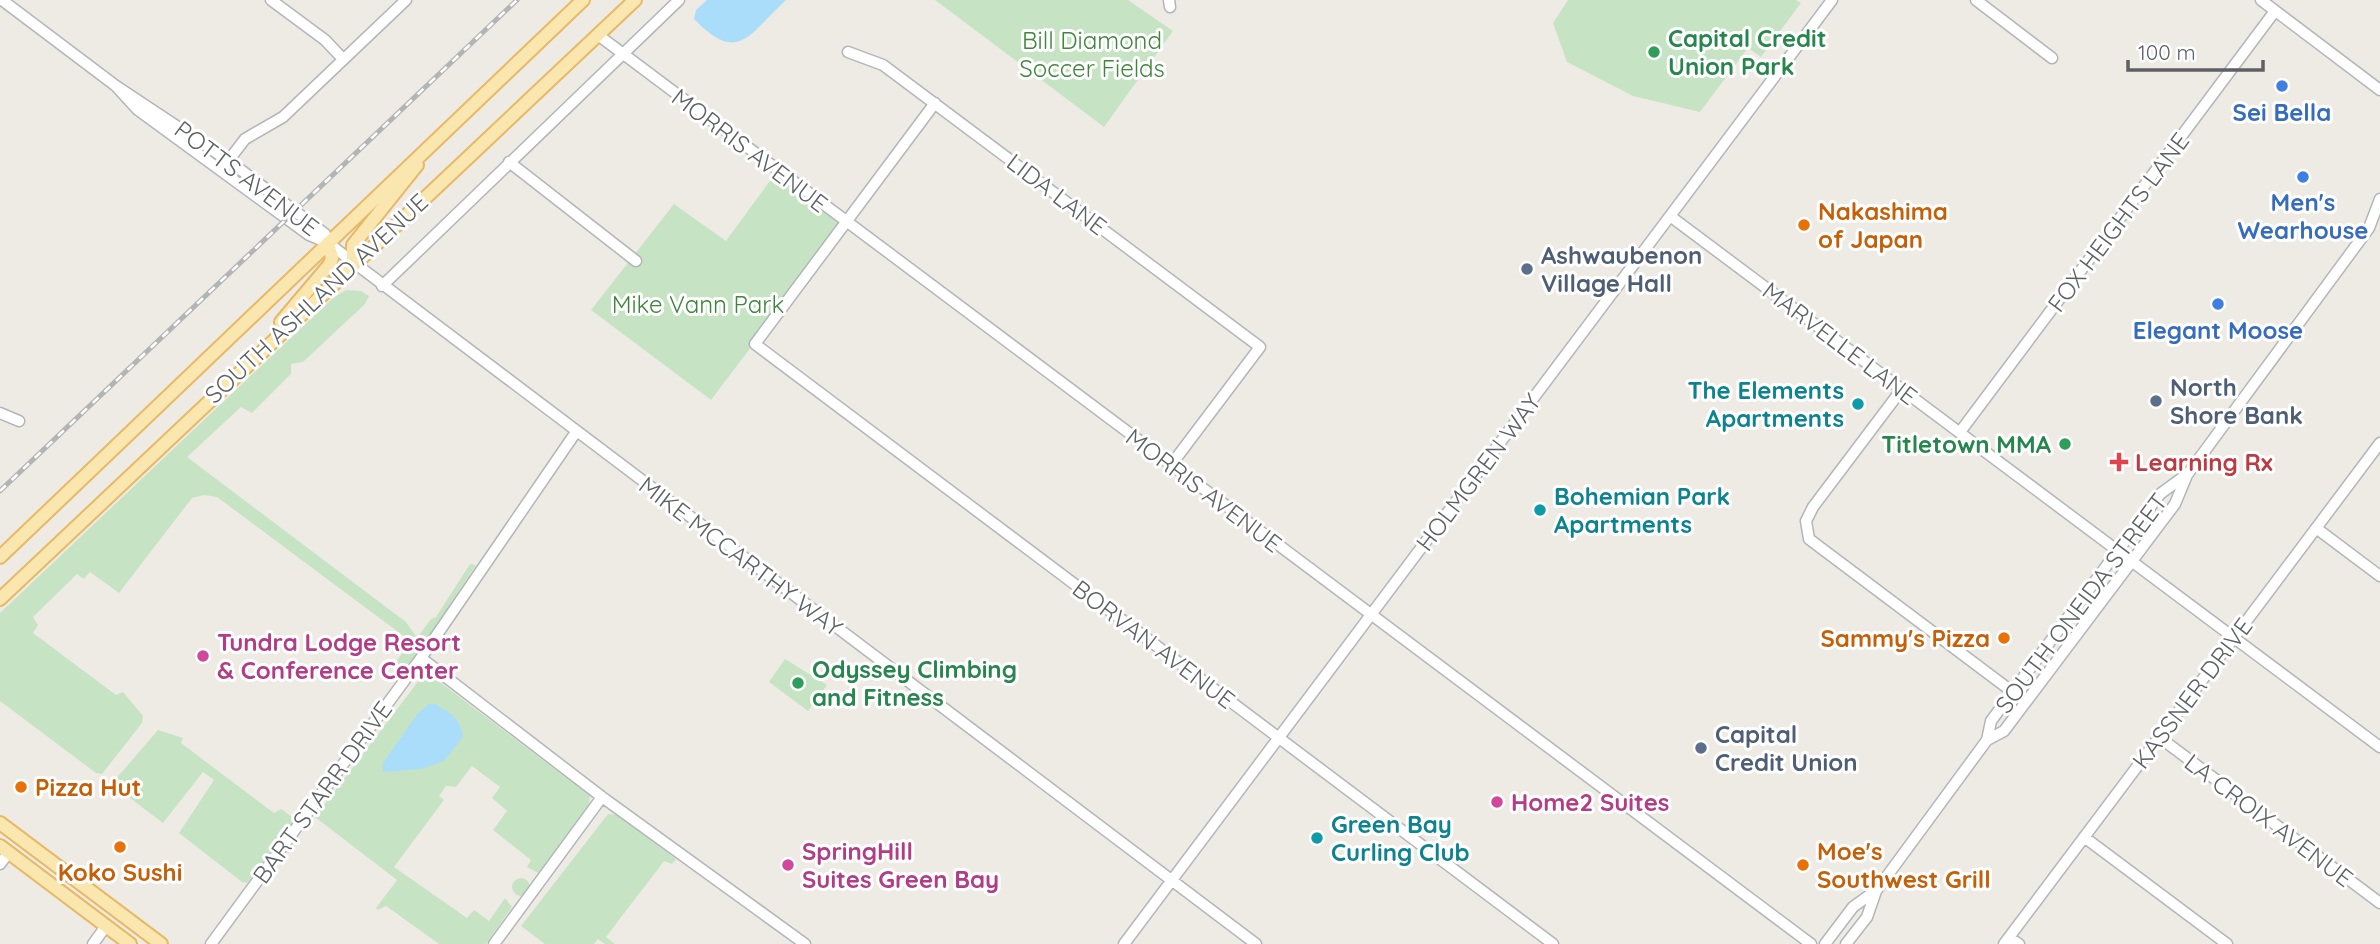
<svg xmlns="http://www.w3.org/2000/svg" width="2380" height="944" font-family="Quicksand,sans-serif">
<rect width="100%" height="100%" fill="#eeebe5"/>
<path fill="#c6e4c3" d="M935,0h193l45,31 -69,96z
M1568,0h228l5,3 -40,54 -13,-9 -48,64 -67,-16 -66,-34 -14,-39z
M778,170l68,52 -135,178 -120,-90 83,-106 52,37z
M346,290l15,1 8,5 -4,8 -62,58 -12,2v10l-39,39 -11,-6 -54,50 219,165 9,13h4l12,-16 5,-2 34,-53 6,1 -70,106 -18,-11 8,2 9,-13 -3,-4 3,-8 -188,-140 -13,-2 -12,3 -73,95 -29,-21 -6,7 -7,-5 -44,43 5,8 -5,8 83,62 7,-3 20,24 -1,7 -40,51 -6,-1 -96,-72v-88l333,-315z
M785,659l42,26 -19,26 -39,-29z
M426,676l7,1 157,119 -2,14 -50,63 -11,-6 4,-7 -38,-30 14,-19 -15,-13 8,-11 -28,-21 -16,21 -10,-1 -7,10 5,4 -50,67 73,51 7,-8 15,11 16,-23 7,9 -26,37h-47l-53,-38 -8,4 -2,-2 21,-28 -82,-63 105,-138z
M158,730l25,8 -2,5 93,70 7,-4 10,7 2,6 -46,61 -5,-1 -63,-49 35,-53 -11,-8 -40,51 -49,-37v-5z
M608,814l9,1 59,44 -4,5 -8,-3 -58,76 9,7h-10l-7,-5 -4,5h-49l-24,-18z
M512 887a9 9 0 1 1 18 0a9 9 0 1 1-18 0Z"/>
<path fill="#aaddf9" d="M707,0h79c-38,35 -47,65 -92,19l2,-9z
M429,704h6c15,8 26,15 28,33l-19,24 -23,8 -38,3v-9l35,-50z"/>
<g fill="none" stroke-linecap="round" stroke-linejoin="round">
<defs>
<path id="minor" d="M2,0l114,86 113,75 96,73 3,9
M271,0l54,40 18,19
M1169,0l1,7
M1976,0l76,58
M2261,0l119,90
M598,35l1213,909
M848,52l35,13 377,282 -89,118
M116,86l22,24 171,125 19,8 928,701
M935,103l-180,241 798,600
M509,162l127,99
M225,165l20,-26 38,-22 123,-117
M1670,216l710,531
M382,286l297,-286
M1902,389l-89,118 -7,14 3,18 217,163
M0,413l19,8
M1960,432l315,-421
M2316,528l64,48
M421,658l181,139 203,147
M2159,737l221,166
M1987,740l17,-9 171,-227 12,-29 182,-247 11,-29
M2084,837l143,107
M0,864l9,-12
M2009,937l10,7
M93,944l13,-18
M211,944l210,-286 155,-226
M494,944l108,-147
M1124,944l708,-944
M1825,944l28,-37 22,-16
M1846,944l21,-27 9,-26 111,-151 4,-19 169,-227 26,-19
M2004,944l376,-501"/>
<path id="major" d="M353,264v-19l64,-80
M281,322l49,-58 2,-6 -4,-15
M0,557l583,-557
M0,599l635,-599
M0,823l161,121
M0,846l130,98"/>
</defs>
<use href="#minor" stroke="#b2b6b9" stroke-width="13"/>
<use href="#major" stroke="#e8b865" stroke-width="16"/>
<use href="#minor" stroke="#fff" stroke-width="10"/>
<use href="#major" stroke="#f9e7af" stroke-width="12"/>
<defs>
<path id="rail" d="M0,491l517,-491"/>
</defs>
<use href="#rail" stroke="#b3b4b4" stroke-width="5"/>
<use href="#rail" stroke="#fff" stroke-width="2.5" stroke-dasharray="8" stroke-linecap="butt"/>
</g>
<g fill="#2e9e5b" stroke="#fff" stroke-width="2.5">
<circle cx="1654" cy="52" r="7"/>
<circle cx="2065" cy="444" r="7"/>
<circle cx="798" cy="683" r="7"/>
</g>
<g fill="#3f7fe0" stroke="#fff" stroke-width="2.5">
<circle cx="2282" cy="86" r="7"/>
<circle cx="2303" cy="177" r="7"/>
<circle cx="2218" cy="304" r="7"/>
</g>
<g fill="#e8710a" stroke="#fff" stroke-width="2.5">
<circle cx="1804" cy="225" r="7"/>
<circle cx="2004" cy="638" r="7"/>
<circle cx="21" cy="787" r="7"/>
<circle cx="120" cy="847" r="7"/>
<circle cx="1803" cy="865" r="7"/>
</g>
<g fill="#5c6f8a" stroke="#fff" stroke-width="2.5">
<circle cx="1527" cy="269" r="7"/>
<circle cx="2156" cy="401" r="7"/>
<circle cx="1701" cy="748" r="7"/>
</g>
<g fill="#0f9aa8" stroke="#fff" stroke-width="2.5">
<circle cx="1858" cy="404" r="7"/>
<circle cx="1540" cy="510" r="7"/>
<circle cx="1317" cy="838" r="7"/>
</g>
<path fill="#e0444e" stroke="#fff" stroke-width="2.5" d="M2115.5 451.5h7v7h7v7h-7v7h-7v-7h-7v-7h7z"/>
<g fill="#d1479c" stroke="#fff" stroke-width="2.5">
<circle cx="203" cy="656" r="7"/>
<circle cx="1497" cy="802" r="7"/>
<circle cx="788" cy="865" r="7"/>
</g>
<g text-anchor="middle" dominant-baseline="central" stroke-width="6" stroke-linejoin="round" paint-order="stroke">
<g font-size="24" font-weight="bold" fill="#27864d" stroke="#fff" text-anchor="start">
<text x="1668" y="38">Capital Credit<tspan x="1668" dy="28">Union Park</tspan></text>
<text x="2051" y="444" text-anchor="end">Titletown MMA</text>
<text x="812" y="669">Odyssey Climbing<tspan x="812" dy="28">and Fitness</tspan></text>
</g>
<g font-size="24" fill="#3f853c" stroke="#fff">
<text x="1092" y="40">Bill Diamond<tspan x="1092" dy="28">Soccer Fields</tspan></text>
<text x="698" y="304">Mike Vann Park</text>
</g>
<g font-size="24" font-weight="bold" fill="#366cbe" stroke="#fff">
<text x="2282" y="112">Sei Bella</text>
<text x="2303" y="202">Men's<tspan x="2303" dy="28">Wearhouse</tspan></text>
<text x="2218" y="330">Elegant Moose</text>
</g>
<g font-size="24" fill="#5d6164" stroke="#fff">
<text transform="translate(750 150) rotate(37)">MORRIS AVENUE</text>
<text transform="translate(247 178) rotate(37)">POTTS AVENUE</text>
<text transform="translate(1057 194) rotate(37)">LIDA LANE</text>
<text transform="translate(2118 222) rotate(-53)">FOX HEIGHTS LANE</text>
<text transform="translate(316 298) rotate(-43)">SOUTH ASHLAND AVENUE</text>
<text transform="translate(1840 343) rotate(37)">MARVELLE LANE</text>
<text transform="translate(1478 472) rotate(-53)">HOLMGREN WAY</text>
<text transform="translate(1204 490) rotate(37)">MORRIS AVENUE</text>
<text transform="translate(741 556) rotate(37)">MIKE MCCARTHY WAY</text>
<text transform="translate(2081 603) rotate(-53)">SOUTH ONEIDA STREET</text>
<text transform="translate(1154 644) rotate(37)">BORVAN AVENUE</text>
<text transform="translate(2192 693) rotate(-53)">KASSNER DRIVE</text>
<text transform="translate(322 792) rotate(-54)">BART STARR DRIVE</text>
<text transform="translate(2269 820) rotate(37)">LA CROIX AVENUE</text>
</g>
<g font-size="24" font-weight="bold" fill="#c56008" stroke="#fff" text-anchor="start">
<text x="1818" y="211">Nakashima<tspan x="1818" dy="28">of Japan</tspan></text>
<text x="1990" y="638" text-anchor="end">Sammy's Pizza</text>
<text x="35" y="787">Pizza Hut</text>
<text x="1817" y="851">Moe's<tspan x="1817" dy="28">Southwest Grill</tspan></text>
<text x="120" y="872" text-anchor="middle">Koko Sushi</text>
</g>
<g font-size="24" font-weight="bold" fill="#4e5e75" stroke="#fff" text-anchor="start">
<text x="1541" y="255">Ashwaubenon<tspan x="1541" dy="28">Village Hall</tspan></text>
<text x="2170" y="387">North<tspan x="2170" dy="28">Shore Bank</tspan></text>
<text x="1715" y="734">Capital<tspan x="1715" dy="28">Credit Union</tspan></text>
</g>
<g font-size="24" font-weight="bold" fill="#0d838f" stroke="#fff" text-anchor="start">
<text x="1844" y="390" text-anchor="end">The Elements<tspan x="1844" dy="28">Apartments</tspan></text>
<text x="1554" y="496">Bohemian Park<tspan x="1554" dy="28">Apartments</tspan></text>
<text x="1331" y="824">Green Bay<tspan x="1331" dy="28">Curling Club</tspan></text>
</g>
<g font-size="24" font-weight="bold" fill="#be3a42" stroke="#fff" text-anchor="start">
<text x="2135" y="462">Learning Rx</text>
</g>
<g font-size="24" font-weight="bold" fill="#b23c85" stroke="#fff" text-anchor="start">
<text x="217" y="642">Tundra Lodge Resort<tspan x="217" dy="28">&amp; Conference Center</tspan></text>
<text x="1511" y="802">Home2 Suites</text>
<text x="802" y="851">SpringHill<tspan x="802" dy="28">Suites Green Bay</tspan></text>
</g>
</g>
<path d="M2128 60v10h135v-10" fill="none" stroke="#5d6164" stroke-width="3.5"/>
<text x="2138" y="60" font-size="21" fill="#5d6164" stroke="#ffffff" stroke-width="5" paint-order="stroke">100 m</text>
</svg>
